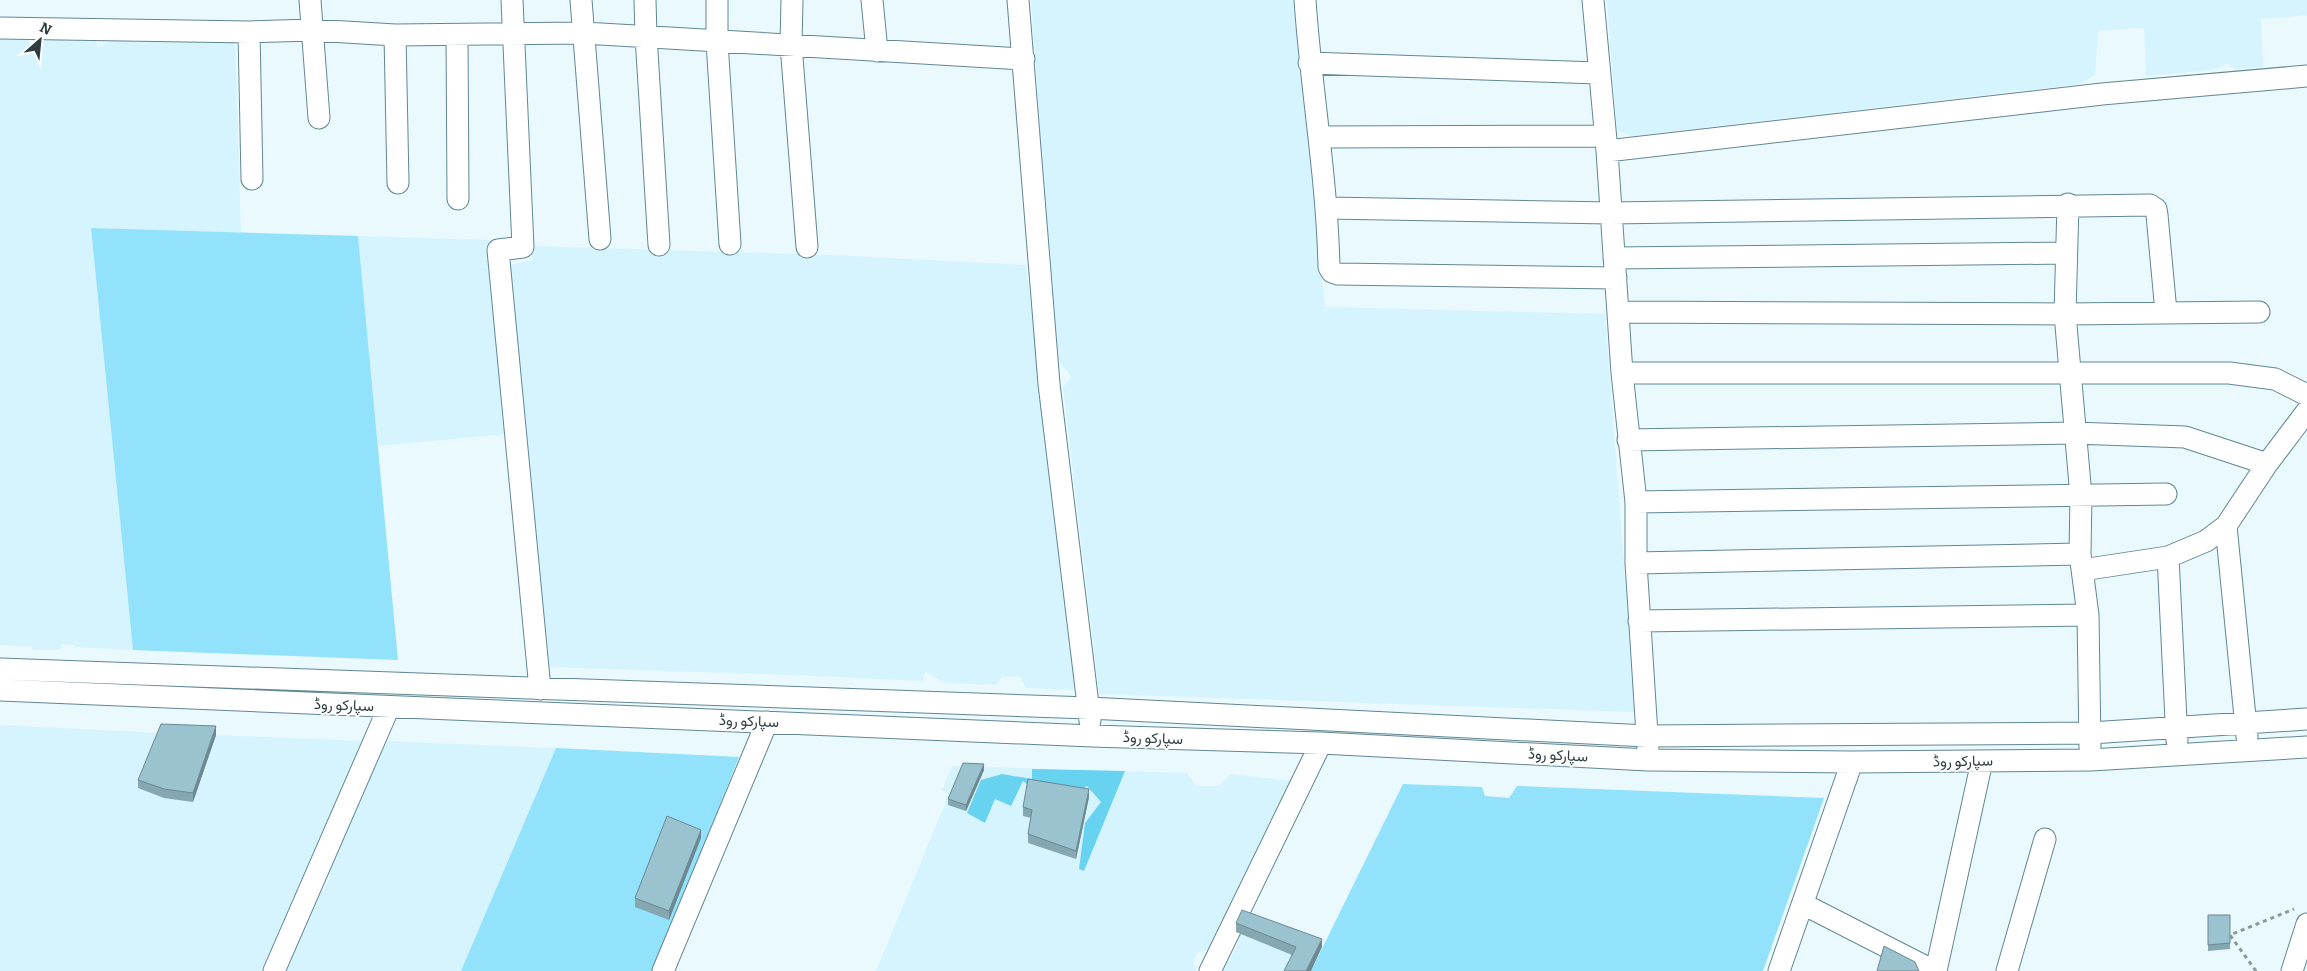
<svg xmlns="http://www.w3.org/2000/svg" width="2307" height="971" font-family="Bitter,Vazirmatn,serif">
<rect width="100%" height="100%" fill="#e9f9fe"/>
<path fill="#d6f4fe" d="M1031,0h262l32,307 280,7 30,398 -536,-18 -36,-307 8,-10 -12,-16 -10,-98z
M1607,0h700v15l-46,4 2,48 -28,2 -7,-5 -15,6 -67,6 -2,-48 -46,3 -3,44 -15,9 -449,52 -14,-6z
M93,32l5,16 15,-9h122l6,194 -150,-5 42,422 -58,-3v-2l-14,-1v6h-28l-1,-3 -32,-2v-609h23l10,10 19,-10z
M358,236l131,4 19,194 -130,12z
M532,246l301,9 193,10 51,425 -51,-2 -6,-11h-18l-6,8 -50,-2 -21,-11 -2,9 -155,-7 -224,-7 -38,-402 26,-4z
M0,725l161,8 32,69 23,-67 146,6 -100,230h-262z
M384,741l172,7 -95,223h-176l33,-77 5,-2 8,-17 -3,-2z
M952,766l235,7 9,13h23l11,-12 61,7 -83,169 -11,3 -4,9 3,9h-320l73,-177 -7,-4z
M1242,919l80,28 -11,24h-93l3,-7 8,-3 9,-17 -4,-8z"/>
<path fill="#92e2fb" d="M91,228l267,8 40,424 -265,-10z
M556,748l183,9 -85,214h-193z
M1403,784l79,3 3,9 24,2 8,-12 307,12 -61,173h-452z"/>
<path fill="#68d2f1" d="M1032,769l93,2 -41,100 -5,-2 6,-46 16,-21 -14,-16 -7,5 -51,-5 -6,-5 -12,25 -16,-7 -10,24 -18,-10 14,-33 21,-6 30,5z"/>
<g fill="none" stroke-linecap="round" stroke-linejoin="round">
<defs>
<path id="minor" d="M310,0l9,118
M512,0l11,247 -25,3 42,439
M581,0l19,239
M645,0l1,36 13,209
M717,0v42l13,202
M792,0l-1,45 16,202
M872,0l5,51
M1018,0l31,384 41,337
M1305,0c6,89 22,177 24,267l3,5 6,2 278,4
M1593,0l14,151 15,222 14,129v61l12,187
M0,28l249,4 63,-2 83,5 189,-2 440,26
M249,32l3,147
M395,35l3,148
M457,35l1,164
M1309,63l289,10
M1319,137l286,-1
M1607,151l495,-57 205,-18
M2068,204l-3,110 16,182 -1,58 8,61 2,133
M1327,208l283,5 540,-8 6,4 1,6 9,97
M1614,258l452,-5
M1618,312l447,2 194,-2
M1622,373h607l46,6 32,16
M1628,440l446,-7 111,4 82,27
M1636,502l530,-8
M2226,526l21,211
M2168,557l9,184
M1636,563l444,-9
M2082,570l86,-13 38,-16 20,-15 41,-62 40,-53
M1639,621l449,-6
M0,669l1089,39 558,28 443,-3 217,-14
M0,690l1092,46 229,7 327,17 204,2 239,-2 216,-13
M1803,904l131,67
M274,971l115,-264
M663,971l104,-249
M1210,971l111,-228
M1779,971l73,-209
M1936,971l46,-210
M2007,971l38,-132
M2292,971l15,-47"/>
</defs>
<use href="#minor" stroke="#618793" stroke-width="23"/>
<path stroke="#89999e" stroke-width="3" stroke-dasharray="4 4" stroke-linecap="butt" d="M2256,971l-26,-36 64,-26"/>
<use href="#minor" stroke="#fff" stroke-width="21"/>
</g>
<path fill="#85a7b2" d="M216,735l-23,67 -29,-4 -26,-10v-8z
M984,770l-18,41 -18,-6v-6z
M1089,797l-13,62 -48,-16v-9l3,-16 -8,-2v-9z
M701,838l-32,82 -34,-13v-9z
M2208,915h22v34l-22,2z
M1236,923l86,24 -30,8 -56,-23z"/>
<path fill="#6c8891" d="M216,726v9l-23,67v-9z
M984,764v6l-18,41v-6z
M1089,789v8l-13,62v-8z
M701,830v8l-32,82v-9z
M1322,939v8l-11,24h-5z"/>
<path fill="#9bc2cf" stroke="#6c8891" d="M161,724l55,2 -23,67 -29,-4 -26,-9z
M963,763l21,1 -18,41 -18,-6z
M1028,779l61,10 -13,62 -48,-17 4,-24 -9,-3z
M667,816l34,14 -32,81 -34,-13z
M1242,910l80,29 -16,32h-22l12,-24 -60,-24z
M2208,915h22v28l-22,2z
M1884,946l31,16 4,9h-42z"/>
<g text-anchor="middle" dominant-baseline="central" stroke-width="4" stroke-linejoin="round" paint-order="stroke">
<g font-size="15" fill="#2d3d42" stroke="#fff">
<text transform="translate(344 705) rotate(2)">سپارکو روڈ</text>
<text transform="translate(749 721) rotate(2)">سپارکو روڈ</text>
<text transform="translate(1153 738) rotate(2)">سپارکو روڈ</text>
<text transform="translate(1558 755) rotate(3)">سپارکو روڈ</text>
<text transform="translate(1963 761) rotate(-1)">سپارکو روڈ</text>
</g>
</g>
<g transform="translate(40 40) rotate(27)" stroke="#ffffff" stroke-width="4" paint-order="stroke">
<path d="M0-4L9 19L0 12L-9 19Z" fill="#2d3d42"/>
<text y="-8" font-size="14" font-weight="bold" text-anchor="middle" fill="#2d3d42">N</text>
</g>
</svg>
